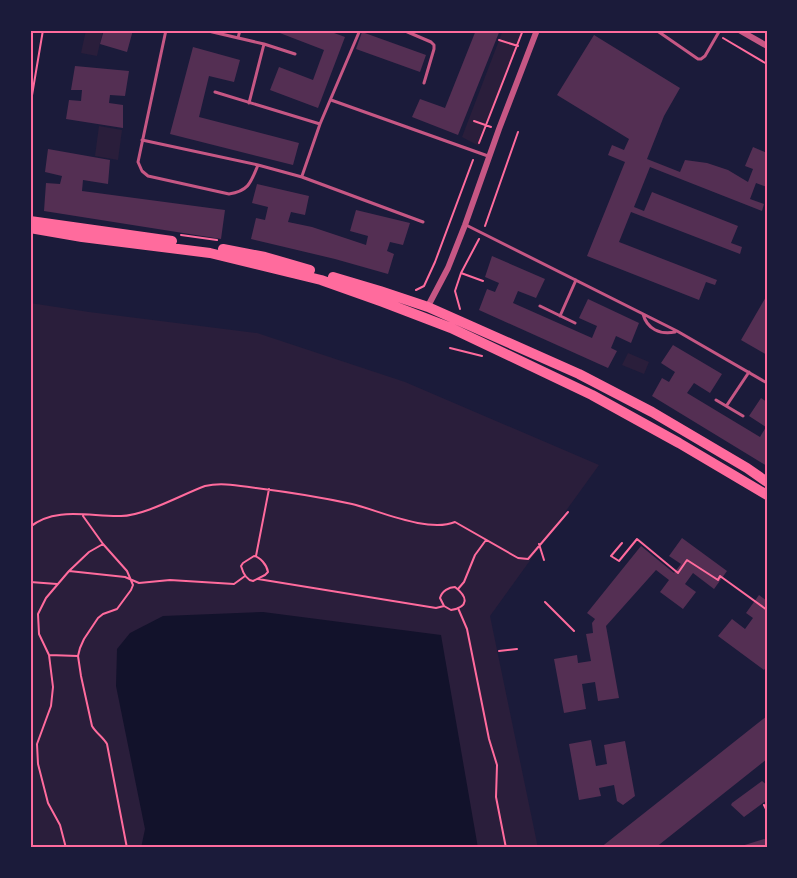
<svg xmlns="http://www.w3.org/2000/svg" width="797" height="878" font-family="Literata,serif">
<rect width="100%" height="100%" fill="#1b1b3a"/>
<path fill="#2a1e3b" d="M86,30h17l-6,26 -16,-3z
M503,30h20l-44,116 -17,-9z
M99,126l23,4 -4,30 -23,-4z
M30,303l59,9 168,21 148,49 194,83 -109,151 48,232h-508z
M628,353l21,9 -5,12 -22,-9z"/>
<path fill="#12122b" d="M263,612l178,23 37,213h-337l4,-19 -29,-143 1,-37 13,-16 33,-17z"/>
<path fill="#542f53" d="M104,30h29l-6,22 -27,-8z
M272,30h54l19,7 -27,71 -48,-18 9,-23 34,13 11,-30z
M476,30h24l-42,105 -46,-18 8,-18 25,9z
M362,32l64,23 -6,17 -64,-23z
M594,35l86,53 -16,28 -17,43 33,13 5,-12 22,3 21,7 20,12 5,-13 -8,-3 8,-19 14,6v34l-11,-4 -6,16 14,5 -2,7 -112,-44 -16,40 10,4 8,-19 86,34 -7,17 11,4 -2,7 -109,-42 -12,30 98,38 -2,5 -9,-3 -7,18 -112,-44 38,-94 -17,-7 4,-10 12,5 5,-11 -72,-44z
M193,47l47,13 -6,22 -25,-6 -10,41 100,26 -6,22 -123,-31z
M75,66l54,5 -4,25 -15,-1 -1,8 14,2v23l-57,-9 3,-19 12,1 1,-11h-11z
M48,149l62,11 -2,24 -25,-4 -1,11 143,19 -4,29 -177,-28 2,-28 14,1 2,-8 -17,-4z
M257,184l52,12 -4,19 -14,-3 -3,10 24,5 54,18 2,-9 -18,-5 6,-21 54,13 -7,22 -13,-3 -3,9 7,3 -6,20 -53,-15 -84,-20 5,-21 9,2 3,-13 -16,-4z
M492,256l53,23 -9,19 -18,-7 -5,12 79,35 5,-12 -18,-8 9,-19 51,24 -8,20 -15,-7 -5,12 6,3 -9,17 -129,-58 8,-21 8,3 4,-9 -14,-6z
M767,295v60l-26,-15z
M673,345l49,29 -12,19 -16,-10 -7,10 73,44 6,-10 -17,-11 12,-18 6,4v64l-115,-70 10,-18 7,4 6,-10 -14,-9z
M682,538l45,33 -13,18 -21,-16 -8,11 11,8 -13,17 -23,-17 9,-12 -13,-10 -50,56 13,72 -21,3 -3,-19 -13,2 4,25 -22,4 -10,-54 23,-4 1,8 13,-2 -5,-27 7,-1 -1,-10 3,-4 -8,-6 54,-67 33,27 7,-9 -12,-8z
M759,595l8,6v38l-2,4 2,1v22l-3,4 -46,-34 14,-17 13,10 8,-11 -7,-5z
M767,716v43l-112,89h-55z
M591,740l5,26 11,-2 -3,-19 21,-4 10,55 -12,9 -6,-4 -3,-16 -15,3 2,8 -22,4 -10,-56z
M762,781l5,4v15l-23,17 -13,-12 1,-2z
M764,839l3,1v8h-32z"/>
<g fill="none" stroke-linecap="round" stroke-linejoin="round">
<path stroke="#ff6b9d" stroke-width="2" d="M723,38l44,26
M499,40l19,6
M30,107l13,-77
M474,121l17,6
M479,143l44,-113
M485,226l33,-94
M181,235l36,5
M461,273l22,8
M416,290l8,-4 11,-24 38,-102
M460,309l-5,-18 6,-18 18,-34
M450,348l32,8
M83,516l20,28 24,27 6,14 -2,5 -14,19 -14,5 -5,4 -14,21 -4,9 -2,8 3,20 11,50c4,7 11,11 15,18l20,104
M30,527c25,-21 61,-10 91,-11 23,0 62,-22 84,-30 17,-4 35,0 51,2 32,4 64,9 96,16 28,7 76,29 103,18l63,36 10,1 40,-47
M622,543l-11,13 8,5 18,-22 41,34 9,-13 31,20 2,-4 47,34
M539,544l5,16
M254,556c6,1 13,9 14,16l-3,3 -12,6c-7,-1 -10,-8 -12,-15l2,-3z
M256,556l13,-67
M69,571l56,6 14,6 31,-3 64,4 11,-8
M258,579l178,29 8,-2
M30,582l27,2
M455,587c13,10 14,20 -4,23l-7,-4 -4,-8c2,-7 9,-11 15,-11z
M458,589l6,-7 11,-27 11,-15
M545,602l29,29
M458,608l9,21 22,110 8,26 -1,32 10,51
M499,651l18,-2
M49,655l29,1
M764,805l3,6
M66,848l-6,-23 -12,-22 -10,-39 -1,-20 14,-38 2,-19 -4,-32 -10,-21 -1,-20 8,-16 23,-27 20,-19 14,-8"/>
<path stroke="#c65784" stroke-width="3" d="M166,30l-28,132 4,9 6,5 81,18c20,-3 22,-12 29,-29
M204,30l60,14 -15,59
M403,30l28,12 3,3v4l-10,34
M656,30l42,29h3l4,-3 15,-26
M238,38l2,-8
M264,44l31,10
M215,92l105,32
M331,100l157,56
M142,140l116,25 44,12 121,45
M302,176l18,-52 40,-94
M466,225l211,106 90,52
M540,306l35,17
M643,314c4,15 17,21 32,18
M560,316l16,-36
M716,400l27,16
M727,405l22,-33"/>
<path stroke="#c65784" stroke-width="6" d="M739,30l28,16
M427,308l21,-40 17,-43 34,-96 38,-99"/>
<path stroke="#ff6b9d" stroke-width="10" d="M30,221l142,20
M30,228l52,9 128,16 111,27 62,22 68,26 141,67 87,48 88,52
M223,249l42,8 45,13
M333,277l47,14 48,16 151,67 73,38 95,56 20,14"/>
</g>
<rect width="797" height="878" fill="none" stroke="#1b1b3a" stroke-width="63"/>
<rect x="32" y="32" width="734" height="814" fill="none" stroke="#ff6b9d" stroke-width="2"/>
</svg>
